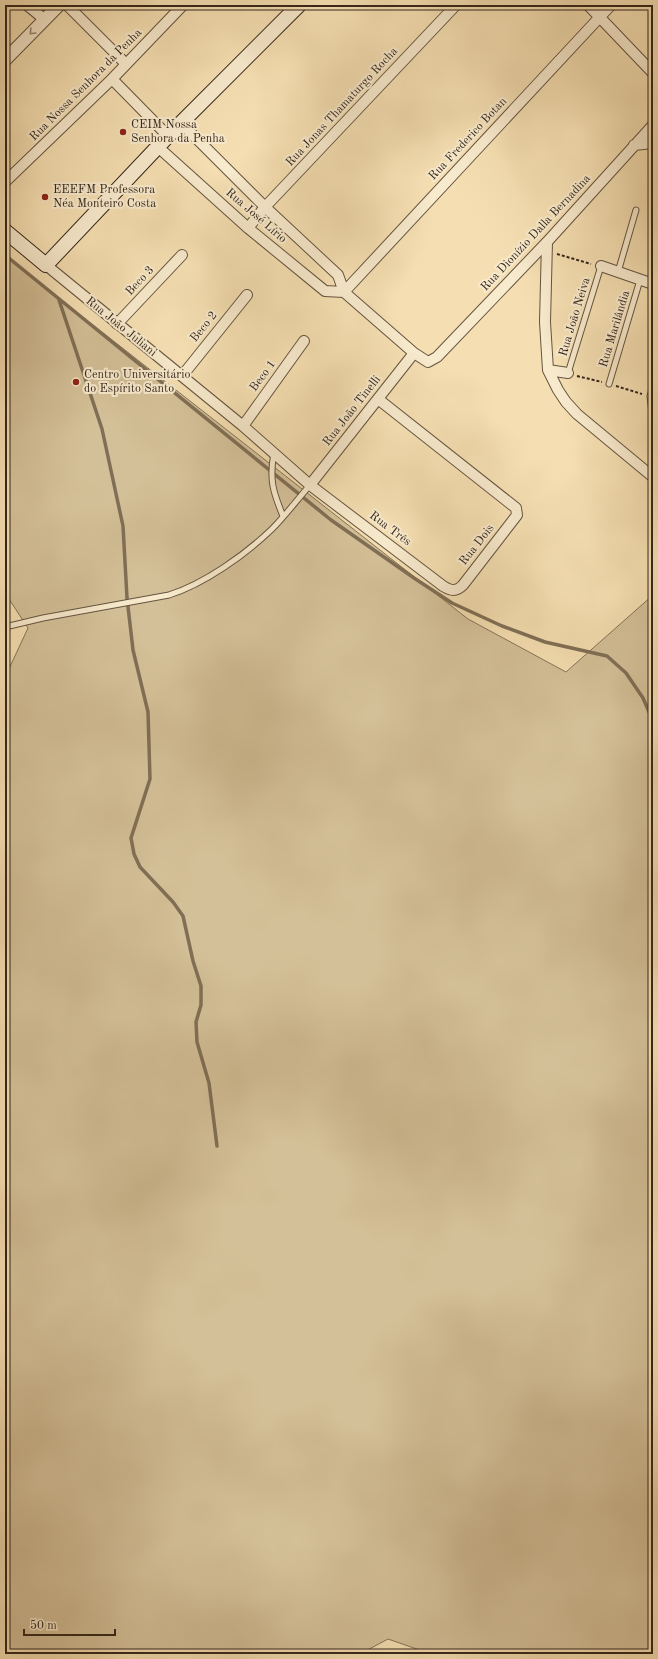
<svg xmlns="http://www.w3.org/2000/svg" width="658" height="1659" font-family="'Old Standard TT',serif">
<rect width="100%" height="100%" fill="#f5dfb2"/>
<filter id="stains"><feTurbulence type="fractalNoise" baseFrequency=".005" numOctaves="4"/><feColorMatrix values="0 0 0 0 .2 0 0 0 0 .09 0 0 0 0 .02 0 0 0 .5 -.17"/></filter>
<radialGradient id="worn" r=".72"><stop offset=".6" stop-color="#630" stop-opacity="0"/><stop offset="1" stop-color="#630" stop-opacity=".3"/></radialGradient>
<path fill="#d4c098" stroke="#847359" d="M5,256l463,363 98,53 87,-77v1059h-222l-43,-15 -28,15h-355v-980l2,-1 21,-45 -23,-35z"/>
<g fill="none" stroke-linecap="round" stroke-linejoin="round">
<path stroke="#806f56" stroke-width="3.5" d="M5,255l326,265 83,58 38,25 50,23 43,16 62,14 19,17 17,25 10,23
M59,300l43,129 21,97 4,72 6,52 15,62 2,67 -19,59 3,16 6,13 33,35 10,14 10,45 8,25v19l-5,17 1,20 12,41 8,63"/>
<defs>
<path id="service" d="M618,272l18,-62
M568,373l33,-107
M609,384l31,-104
M653,386l-3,10 3,25
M274,453c-5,26 -1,39 9,63
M5,627l38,-9 126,-23c35,-11 76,-40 103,-66 13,-13 25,-29 38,-44"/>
<path id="minor" d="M27,5l17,14
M67,5l59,59
M588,5l65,68
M112,79l56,57
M182,124l83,83 73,68 6,17 70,61 14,9 9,-5 110,-115 106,-117
M634,145l19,-2
M158,147l90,81 77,63 19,1 267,-287
M5,182l107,-103 71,-74
M248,228l17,-21 191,-202
M547,242l-2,80 3,48 10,20 8,12 11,12 76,63
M46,265l197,161 67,59 133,101c8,5 13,6 20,-1l54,-70 -1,-7 -138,-109
M601,266l52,18
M117,324l65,-69
M548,370l20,3
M182,376l65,-81
M243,426l61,-85
M310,485l104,-132"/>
<path id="tertiary" d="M5,60l54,-55"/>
<path id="secondary" d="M5,231l41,34 122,-129 131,-131"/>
</defs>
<use href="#service" stroke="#645440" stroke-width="7"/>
<use href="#minor" stroke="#645440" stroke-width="12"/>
<use href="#tertiary" stroke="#645440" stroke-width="14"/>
<use href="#secondary" stroke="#34261a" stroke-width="16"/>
<path stroke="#34261a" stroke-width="2" stroke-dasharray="3 2" stroke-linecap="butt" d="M557,254l34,10
M577,376l25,6
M616,386l26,8"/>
<use href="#service" stroke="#f8eacd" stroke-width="5"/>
<use href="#minor" stroke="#f8eacd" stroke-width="10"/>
<use href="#tertiary" stroke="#f8eacd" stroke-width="12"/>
<use href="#secondary" stroke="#f8eacd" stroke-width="14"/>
</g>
<defs><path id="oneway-chevron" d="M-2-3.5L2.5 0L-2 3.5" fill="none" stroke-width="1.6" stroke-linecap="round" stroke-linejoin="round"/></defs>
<use stroke="#968874" href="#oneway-chevron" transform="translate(32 32) rotate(134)"/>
<g fill="#8f2418" stroke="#f8eacd" stroke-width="1.5">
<circle cx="123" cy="132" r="4"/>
<circle cx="45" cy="197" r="4"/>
<circle cx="76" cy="382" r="4"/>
</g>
<g text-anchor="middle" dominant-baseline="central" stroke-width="4" stroke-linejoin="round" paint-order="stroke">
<g font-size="12" fill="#34261a" stroke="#f8eacd">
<text transform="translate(86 85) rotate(-45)">Rua Nossa Senhora da Penha</text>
<text transform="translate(342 107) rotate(-47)">Rua Jonas Thamaturgo Rocha</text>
<text transform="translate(468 139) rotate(-47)">Rua Frederico Botan</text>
<text transform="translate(256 216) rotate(41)">Rua José Lírio</text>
<text transform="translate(536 233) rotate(-47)">Rua Dionízio Dalla Bernadina</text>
<text transform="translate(140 281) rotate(-47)">Beco 3</text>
<text transform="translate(575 317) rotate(-73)">Rua João Neiva</text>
<text transform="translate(121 327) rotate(39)">Rua João Juliani</text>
<text transform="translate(204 327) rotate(-51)">Beco 2</text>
<text transform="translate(615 329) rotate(-73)">Rua Marilândia</text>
<text transform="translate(263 376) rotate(-54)">Beco 1</text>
<text transform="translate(352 411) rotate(-52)">Rua João Tinelli</text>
<text transform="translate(390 529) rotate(37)">Rua Três</text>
<text transform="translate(477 545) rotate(-52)">Rua Dois</text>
</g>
<g font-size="12" fill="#34261a" stroke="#f8eacd" text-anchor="start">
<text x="131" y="125">CEIM Nossa<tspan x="131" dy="14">Senhora da Penha</tspan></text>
<text x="53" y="190">EEEFM Professora<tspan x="53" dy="14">Néa Monteiro Costa</tspan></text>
<text x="84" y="375">Centro Universitário<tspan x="84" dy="14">do Espírito Santo</tspan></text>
</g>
</g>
<rect width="658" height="1659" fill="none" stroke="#f5dfb2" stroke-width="20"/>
<rect x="6" y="6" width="646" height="1647" fill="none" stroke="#34261a" stroke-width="2"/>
<rect x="10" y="10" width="638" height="1639" fill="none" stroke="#34261a"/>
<path d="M24 1629v6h91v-6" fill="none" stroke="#34261a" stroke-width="2"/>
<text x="30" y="1629" font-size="12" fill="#34261a" stroke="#f8eacd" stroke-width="3" paint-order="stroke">50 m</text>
<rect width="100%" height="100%" filter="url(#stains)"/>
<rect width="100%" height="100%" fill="url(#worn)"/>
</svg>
